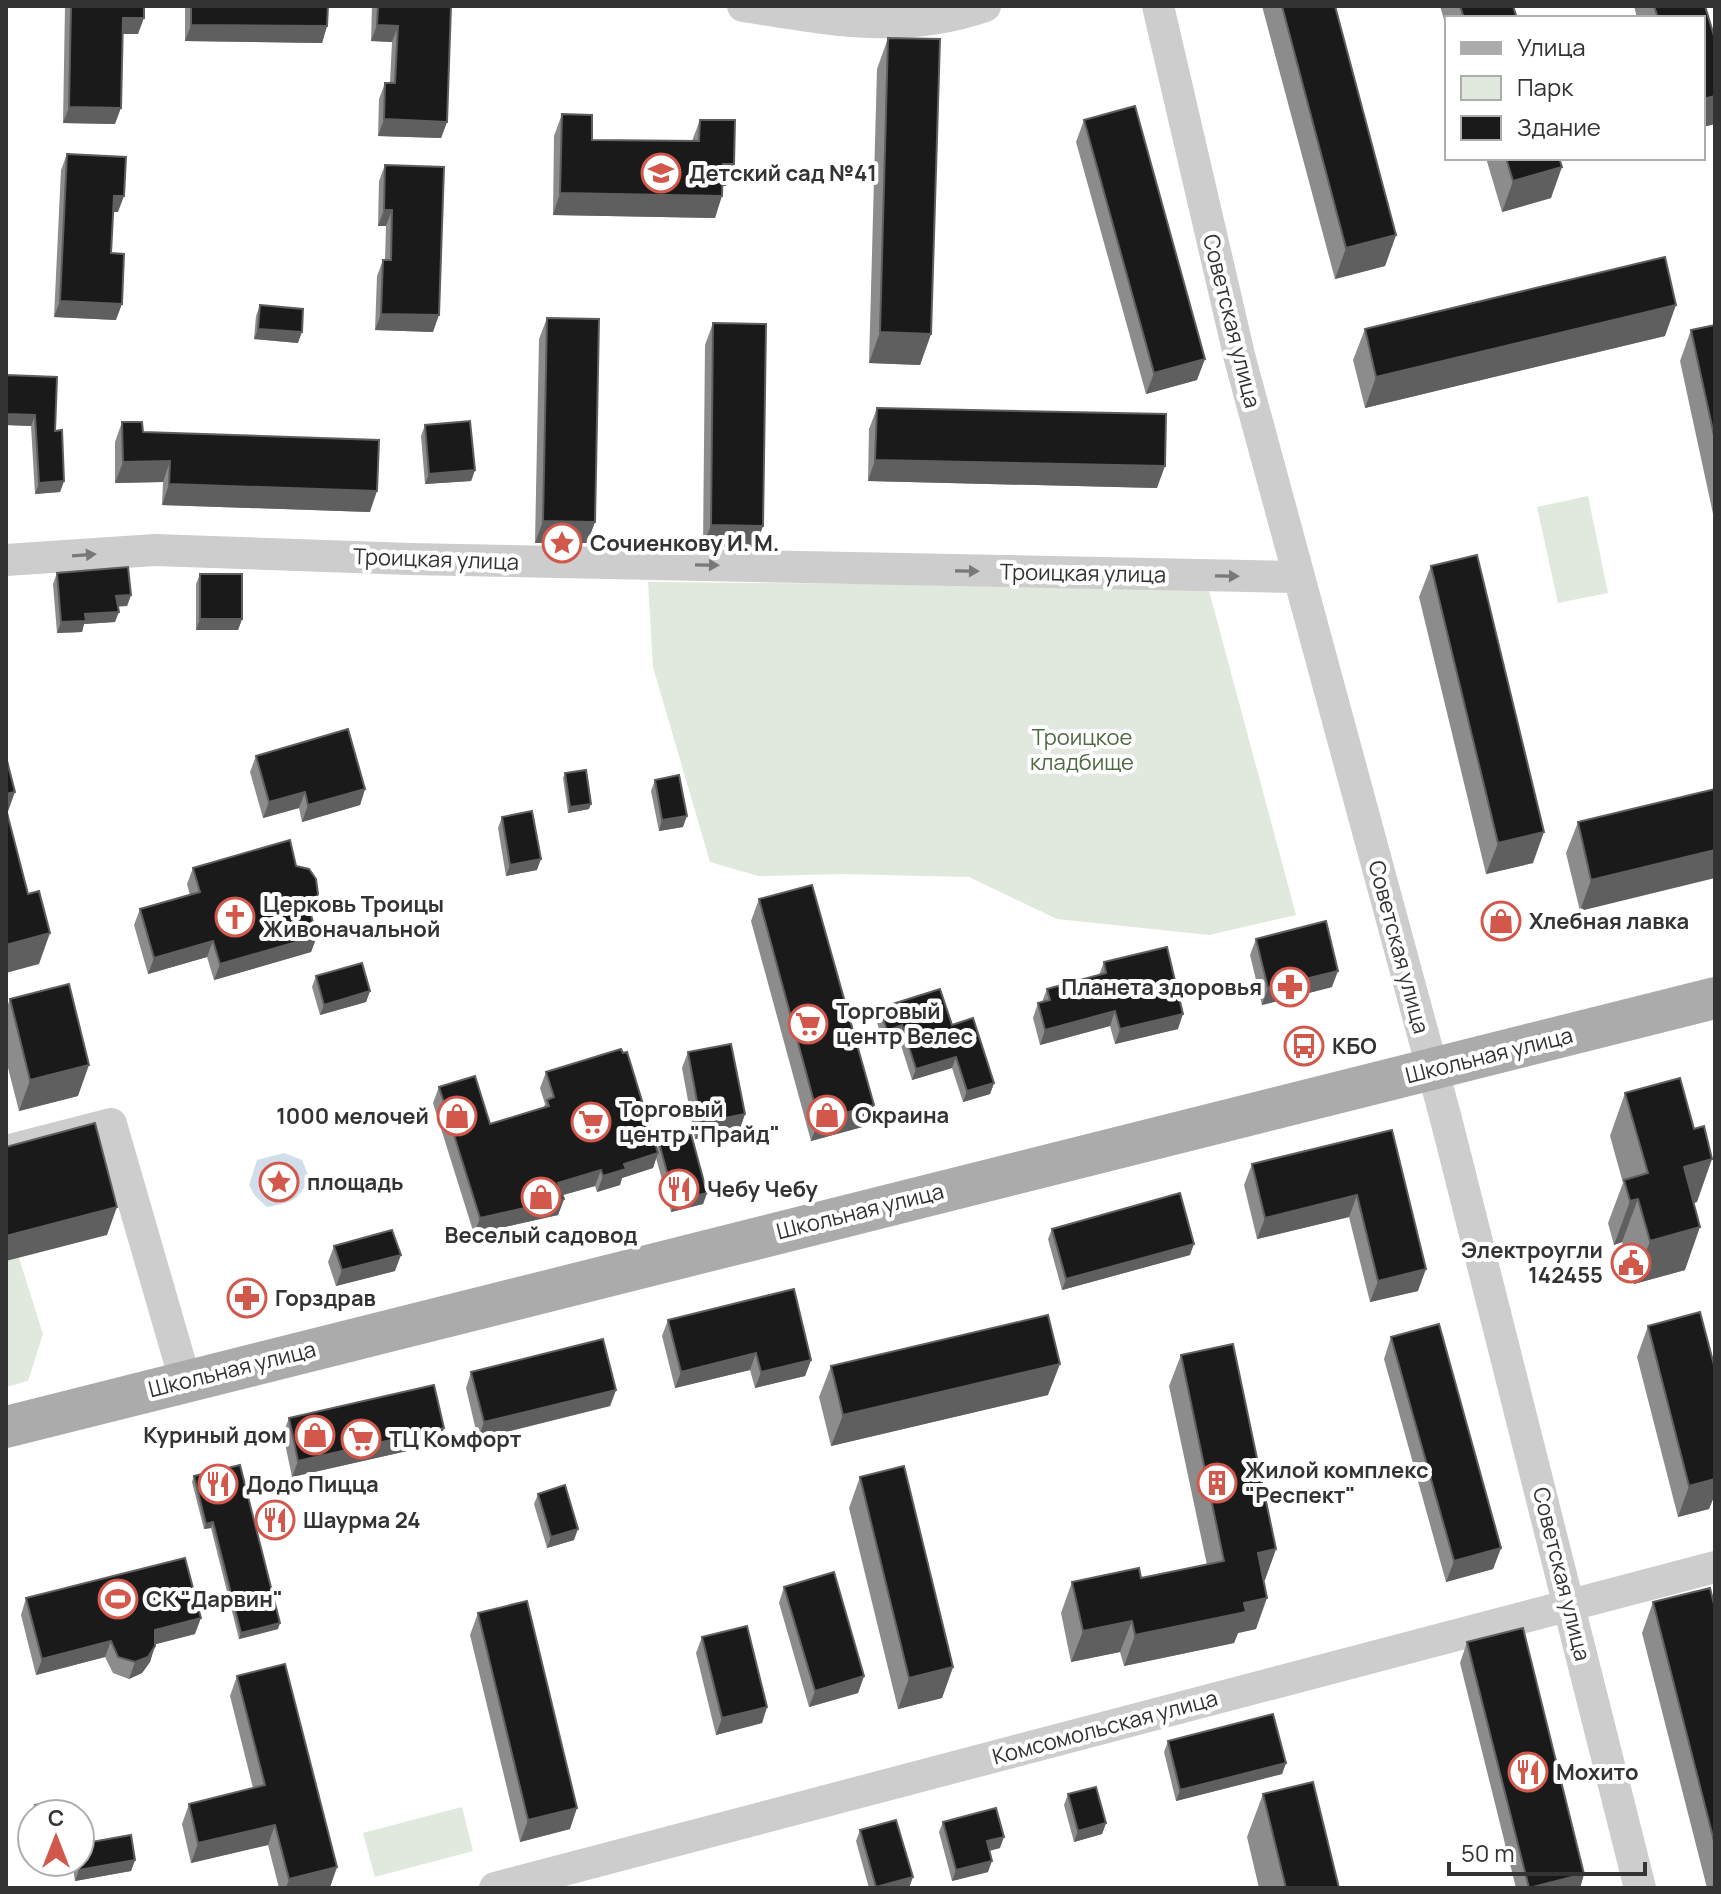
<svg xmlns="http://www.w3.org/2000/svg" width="1721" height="1894" font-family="Manrope,sans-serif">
<rect width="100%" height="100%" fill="#fff"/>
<path fill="#e1e8dd" d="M1588,496l20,97 -50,10 -21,-96z
M648,582l560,5 88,328 -87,20 -152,-16 -88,-42 -127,-3 -84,2 -48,-14 -57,-195z
M19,1258l24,76 -15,47 -22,6v-126z
M462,1807l11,44 -98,26 -12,-44z"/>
<path fill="#d2ddea" d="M284,1153l18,7 7,17c-9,23 -18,26 -42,30l-12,-11 -6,-11 8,-25z"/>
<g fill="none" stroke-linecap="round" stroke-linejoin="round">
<path stroke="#cdcdcd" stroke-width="32" d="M743,6c86,13 157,29 242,0
M1158,6l82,353 206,760 194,769
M6,560l149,-10 255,9 887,18
M6,1151l105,-27 74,256
M495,1888l1220,-321"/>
<path stroke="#ababab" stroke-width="42" d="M6,1427l1709,-429"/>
</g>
<path fill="#8c8c8c" d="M65,6h79l-6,28h-15l-8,90 -52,-1z
M185,6h143l-1,20 -5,17 -137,-2z
M372,6h79l-4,116 -6,16 -63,-2 1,-37 6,-16h5l2,-41 -21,-1z
M1262,6h73l61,229 -11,31 -50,13z
M1440,6h73l4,12h-70v12z
M1634,6h71l10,118 -12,3v-109h-66z
M888,38l43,296 -11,31 -51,-2 8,-294z
M562,114l30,26 100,1 8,-21 26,66h-3l-8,32 -162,-3 1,-79z
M1084,120l113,260 -51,14 -70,-252z
M67,154l51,58h-5l-2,41 5,67 -62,-3 7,-147z
M1486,158h73l-8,40 -49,14z
M385,165l48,167 -58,-2 2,-54 6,-16h2l1,-34h-8l1,-45z
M260,305l38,38 -44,-4 2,-23z
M547,318l48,204 -8,21h-52l4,-204z
M713,323l50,203 -8,21 -52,-1 2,-201z
M1715,325v198l-35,-162 11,-31z
M1365,329l300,7 -300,72 -12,-48z
M7,375l48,56 9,50 -4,11 -25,2 -4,-68 -25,-1v-46z
M877,408l280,80 -289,-7 1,-52z
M122,422l21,10 227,80 -208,-7 1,-23 -48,1v-41z
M425,425l50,45 -4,11 -46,3 -4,-48z
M1431,566l102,297 -47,11 -67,-277z
M57,573l74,22 -4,11h-9l-3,16 -31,2 -2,8 -25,1 -4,-49z
M200,574l42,45 -4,11h-42v-46z
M256,756l109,33 -5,16 -58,17 -3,-14 -36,10 -13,-46z
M565,773l24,36 -21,4 -5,-35z
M655,780l28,47 -24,4 -8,-40z
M1715,789l-135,122 -14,-58 12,-31z
M502,817l35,53 -31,6 -8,-48z
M296,866l22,28 -8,18 7,24 -6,16 -97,28 -7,-23 -59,17 -14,-49 6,-16 50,-14 -3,-11 6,-16z
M759,899l107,227 -55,15 -60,-220z
M1256,939l76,48 -70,18 -12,-50z
M1104,962l74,67 -63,15 -5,-18 -70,19 -7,-27 5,-15 4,-1 5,-13 52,-14z
M316,976l54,15 -4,11 -46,13 -8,-28z
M10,999l68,97 -59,15 -13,-51v-51z
M880,1008l72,17 42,58 -4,11 -27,8 -11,-34 -40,12 -14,-44 -15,6 -7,-23z
M688,1052l57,62 -6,17 -44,8 -13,-71z
M546,1072l111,76 2,-5 48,50 -4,11 -32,8 -15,-54 -3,10 -31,10 -2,7 -23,7 -2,-6 -32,9 1,4 -6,16 -84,19 -41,-131 6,-16 51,37 54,-17 1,-3 -5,-16z
M1625,1093l72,109 -3,1 -9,67 -51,14 -12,-42 -8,3 -6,-22 15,-40 -13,-47z
M1392,1130l26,161 -48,11 -21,-85 -92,22 -13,-54 8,-21z
M1052,1229l138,26 -128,35 -14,-51z
M334,1246l61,25 -59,15 -8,-24z
M668,1320l143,40 -6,16 -50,12 -5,-18 -75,18 -13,-52z
M1648,1326l67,43v125l-6,15 -31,8 -41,-160z
M1391,1337l110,211 -8,21 -47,13 -62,-223z
M1181,1355l95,194 -12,32 -8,48 -18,4 -4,10 -110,23 -4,-14 -49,10 -10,-49 11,-31 69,-4 66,-13 -38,-179z
M831,1366l217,29 -217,51 -12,-49z
M471,1372l145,18 -6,16 -132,33 -12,-51z
M289,1418l149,26 -146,33 -9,-43z
M194,1476l84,153 -39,10 -28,-111 -7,1 -12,-47z
M860,1477l93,190 -11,31 -44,11 -49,-201z
M538,1494l36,46 -27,8 -13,-44z
M784,1587l80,89 -6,17 -49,14 -30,-104z
M26,1598l169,36 -40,10 -5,18 -8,11 -13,6 -16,-6 -8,-16 -69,18 -15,-60z
M1653,1602l62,6v280h-8l-65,-255z
M478,1613l92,216 -50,13 -50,-207z
M702,1637l65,70 -5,16 -46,12 -20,-82z
M1467,1642l117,232 -4,14h-64l-56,-225z
M237,1676l100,191 -7,20 -6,1h-45l-11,-43 -77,18 -9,-39 7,-20 64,-16 -23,-92z
M1168,1741l118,22 -4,11 -106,27 -12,-49z
M1068,1794l38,29 -4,11 -28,8 -10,-37z
M1263,1794l76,94h-80l-12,-51z
M943,1822l57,26 -10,3 -2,21 -36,9 -13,-49z
M860,1830l49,58h-40l-13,-47z
M135,1860l-4,11 -56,10 -3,-19z"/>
<path fill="#5f5f5f" d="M123,18h21l-6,16h-21z
M191,25l136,1 -5,17 -137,-2z
M377,25l21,1 -6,16 -21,-1z
M1715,96v28l-12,3v-28z
M69,107l52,1 -6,16 -52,-1z
M384,119l63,3 -6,16 -63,-2z
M723,164h11l-8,22 -11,-1z
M1562,167l-11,31 -49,14 11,-31z
M560,193l162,3 -7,22 -162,-3z
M114,196h10l-6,16h-10z
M384,210h8l-6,16h-8z
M1396,235l-11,31 -50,13 11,-31z
M60,301l62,3 -6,16 -62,-3z
M1676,305l-11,31 -300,72 11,-31z
M381,314l58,1 -6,17 -58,-2z
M258,329l44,3 -4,11 -44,-4z
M880,332l51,2 -11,31 -51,-2z
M1205,359l-8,21 -51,14 8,-21z
M6,414l29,1 -4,11 -25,-1z
M875,460l290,6 -8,22 -289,-7z
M170,461l-7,21 -48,1 8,-21z
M475,470l-4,11 -46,3 4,-10z
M64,481l-4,11 -25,2 4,-11z
M169,484l208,7 -7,21 -208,-7z
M543,521l52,1 -8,21h-52z
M711,525l52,1 -8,21 -52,-1z
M131,595l-4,11 -14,1 3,-11z
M119,612l-4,10 -31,2 -2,8 -25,1 4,-11 24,-8z
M200,619h42l-4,11h-42z
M365,789l-5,16 -58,17 6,-17z
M15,792l-9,25v-23z
M305,792l-6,16 -36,10 6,-16z
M591,804l-2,5 -21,4 2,-6z
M687,816l-4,11 -24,4 3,-11z
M1544,832l-11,31 -47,11 12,-31z
M1715,850v28l-135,33 11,-31z
M541,859l-4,11 -31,6 4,-11z
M50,933l-11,31 -33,9v-28z
M317,936l-6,16 -97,28 6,-16z
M213,941l-6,16 -59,17 6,-16z
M1338,971l-6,16 -70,18 6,-17z
M370,991l-4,11 -46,13 4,-10z
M1115,1011l-5,15 -70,19 5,-15z
M1183,1014l-5,15 -63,15 5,-15z
M902,1025l-4,11 -15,6 4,-11z
M956,1057l-4,11 -40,12 4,-11z
M89,1065l-11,31 -59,15 11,-31z
M994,1083l-4,11 -27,8 4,-11z
M874,1105l-8,21 -55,15 8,-21z
M745,1114l-6,17 -44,8 6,-16z
M658,1153l-5,15 -31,10 -2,7 -23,7 6,-16 21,-12z
M1712,1159l-15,43 -29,8 16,-43z
M601,1170l-6,16 -43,12 6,-15z
M707,1193l-4,11 -32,8 4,-11z
M1357,1195l-8,22 -92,22 8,-21z
M564,1199l-6,16 -84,19 6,-16z
M1638,1199l-16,43 -8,3 16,-44z
M117,1207l-10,28 -101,26v-25z
M1700,1227l-15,43 -51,14 16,-43z
M1194,1244l-4,11 -128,35 4,-11z
M401,1255l-6,16 -59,15 6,-16z
M1426,1269l-8,22 -48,11 8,-21z
M756,1353l-6,17 -75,18 6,-16z
M811,1360l-6,16 -50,12 6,-16z
M1060,1364l-12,31 -217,51 12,-31z
M616,1390l-6,16 -132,33 6,-17z
M444,1428l-6,16 -146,33 6,-16z
M1715,1471v23l-6,15 -31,8 11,-31z
M213,1522l-2,6 -7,1 2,-5z
M578,1529l-4,11 -27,8 4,-11z
M1501,1548l-8,21 -47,13 8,-21z
M1276,1549l-11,31 -18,4 11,-31z
M1267,1598l-11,31 -18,4 -4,10 -110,23 11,-31 109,-32z
M201,1618l-6,16 -46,12 6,-16z
M1132,1621l-12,31 -49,10 12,-31z
M280,1623l-2,6 -39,10 2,-6z
M111,1641l-6,16 -69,18 6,-16z
M155,1646l-5,16 -8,11 -13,6 6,-17z
M953,1667l-11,31 -44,11 11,-31z
M864,1676l-6,17 -49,14 6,-16z
M767,1707l-5,16 -46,12 6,-17z
M1286,1763l-4,11 -106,27 4,-11z
M577,1808l-7,21 -50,13 8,-22z
M1106,1823l-4,11 -28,8 4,-11z
M275,1825l-7,20 -77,18 7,-20z
M1004,1837l-4,11 -17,4 4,-11z
M135,1860l-4,11 -56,10 4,-11z
M992,1861l-4,11 -36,9 4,-11z
M337,1867l-7,20 -6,1h-38l3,-9z
M1584,1874l-4,14h-51z
M913,1877l-4,11h-33z"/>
<path fill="#1a1a1a" stroke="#5f5f5f" stroke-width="2" d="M71,6h73v12h-21l-2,90 -52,-1z
M191,6h137l-1,20 -136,-1z
M378,6h73l-4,116 -63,-3 1,-36h10l3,-57 -21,-1z
M1282,6h53l61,229 -50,13z
M1460,6h53l4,12h-53z
M1654,6h51l10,33v57l-12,3v-81h-45z
M888,38l52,1 -9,295 -51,-2z
M1135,106l70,253 -51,14 -70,-253z
M562,114l30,1v25l107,1 1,-21h35l-1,44h-11l-1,32 -162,-3z
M67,154l59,3 -2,39h-10l-3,57 13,1 -2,50 -62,-3z
M1506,158h53l3,9 -49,14z
M385,165l59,2 -5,148 -58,-1 2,-54h8l1,-50h-8z
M1665,257l11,48 -300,72 -11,-48z
M260,305l43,4 -1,23 -44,-3z
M547,318l52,1 -4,203 -52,-1z
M713,323l53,1 -3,202 -52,-1z
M1715,325v115l-24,-110z
M7,375l50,2 -2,54 7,-1 2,51 -25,2 -4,-68 -29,-1z
M877,408l289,6 -1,52 -290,-6z
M470,421l5,49 -46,4 -4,-49z
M122,422h20l1,10 236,8 -2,51 -208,-7 1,-23 -47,1z
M1477,555l67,277 -46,11 -67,-277z
M128,567l3,28 -15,1 3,16 -34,2 1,7 -25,1 -4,-49z
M200,574h42v45h-42z
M348,729l17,60 -57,16 -3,-13 -36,10 -13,-46z
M6,757l9,35 -9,2z
M586,770l5,34 -21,3 -5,-34z
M679,775l8,41 -25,4 -7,-40z
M1715,789v61l-124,30 -13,-58z
M6,809l22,85 11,-3 11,42 -44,12z
M532,811l9,48 -31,6 -8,-48z
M290,840l6,26 13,3 7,10 2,15 -9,14 8,28 -97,28 -7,-23 -59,17 -14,-49 60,-17 -7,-24z
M812,885l62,220 -55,15 -60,-221z
M1326,921l12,50 -70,17 -12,-49z
M1167,947l16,67 -63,15 -5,-18 -70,19 -7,-27 12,-3 -3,-11 59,-16 -2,-11z
M362,963l8,28 -46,14 -8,-29z
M69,984l20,81 -59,15 -20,-81z
M940,989l12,36 21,-7 21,65 -27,8 -11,-34 -40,12 -14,-44 -15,6 -7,-23z
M731,1044l14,70 -44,9 -13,-71z
M621,1049l2,4 4,-1 31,101 -34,11 2,5 -23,7 -2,-6 -43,13 6,16 -84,19 -41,-131 36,-11 15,48 59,-18 -2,-6 7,-3 -8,-25z
M1680,1078l14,51 10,-3 8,33 -28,8 16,60 -50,14 -12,-42 -8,2 -6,-21 24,-7 -23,-80z
M95,1123l22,84 -111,29v-89z
M1392,1130l34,139 -48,12 -21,-86 -92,23 -13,-54z
M691,1134l16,59 -32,8 -16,-58z
M1180,1193l14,51 -128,35 -14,-50z
M392,1230l9,25 -59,15 -8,-24z
M794,1289l17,71 -50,12 -5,-19 -75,19 -13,-52z
M1700,1312l15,57v110l-26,7 -41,-160z
M1048,1315l12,49 -217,51 -12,-49z
M1439,1324l62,224 -47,13 -63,-224z
M603,1339l13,51 -132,32 -13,-50z
M1233,1344l43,205 -18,4 9,45 -23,5 2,9 -111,23 -3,-14 -49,10 -11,-49 67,-14 2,10 83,-17 -43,-206z
M434,1385l10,43 -146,33 -9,-43z
M240,1465l40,158 -39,10 -28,-111 -7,2 -12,-48z
M904,1466l49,201 -44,11 -49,-201z
M565,1485l13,44 -27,8 -13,-43z
M185,1558l16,60 -46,12v16l-7,11 -13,5 -17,-5 -7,-16 -69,18 -16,-61z
M834,1572l30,104 -49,15 -31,-104z
M1710,1588l5,20v237l-62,-243z
M527,1601l50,207 -49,12 -50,-207z
M747,1626l20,81 -45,11 -20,-81z
M1523,1628l61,246 -55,14 -62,-246z
M285,1664l52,203 -48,12 -14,-54 -77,18 -9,-39 76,-19 -28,-109z
M1273,1714l13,49 -106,27 -12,-49z
M1313,1782l26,106h-53l-23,-94z
M1096,1787l10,36 -28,8 -10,-37z
M55,1801l3,13h-20l-3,-9z
M996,1808l8,29 -17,4 5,20 -36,9 -13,-48z
M896,1820l17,57 -37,10 -16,-57z
M131,1835l4,25 -56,10 -1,-8h2v-18z"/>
<defs><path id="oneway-solid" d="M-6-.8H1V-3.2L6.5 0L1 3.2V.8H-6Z" transform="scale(2)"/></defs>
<g fill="#787878">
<use href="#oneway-solid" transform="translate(84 555) rotate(-4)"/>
<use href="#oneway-solid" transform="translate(707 565) rotate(1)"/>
<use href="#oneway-solid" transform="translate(967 571) rotate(1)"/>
<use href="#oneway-solid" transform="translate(1227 576) rotate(1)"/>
</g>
<defs>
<symbol id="school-ring" viewBox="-11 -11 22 22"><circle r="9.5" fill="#fff" stroke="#d2584c" stroke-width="1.5"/><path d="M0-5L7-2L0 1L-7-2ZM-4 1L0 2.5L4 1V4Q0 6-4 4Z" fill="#d2584c"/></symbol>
<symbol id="sight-ring" viewBox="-11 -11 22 22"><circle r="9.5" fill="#fff" stroke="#d2584c" stroke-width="1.5"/><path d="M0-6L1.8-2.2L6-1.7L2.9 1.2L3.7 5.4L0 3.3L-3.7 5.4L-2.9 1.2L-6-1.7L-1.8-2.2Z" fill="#d2584c"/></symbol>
<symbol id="church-ring" viewBox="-11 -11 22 22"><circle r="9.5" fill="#fff" stroke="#d2584c" stroke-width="1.5"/><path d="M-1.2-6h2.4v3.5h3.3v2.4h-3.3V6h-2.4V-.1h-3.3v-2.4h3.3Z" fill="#d2584c"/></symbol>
<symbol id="shop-ring" viewBox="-11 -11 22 22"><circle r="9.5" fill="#fff" stroke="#d2584c" stroke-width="1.5"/><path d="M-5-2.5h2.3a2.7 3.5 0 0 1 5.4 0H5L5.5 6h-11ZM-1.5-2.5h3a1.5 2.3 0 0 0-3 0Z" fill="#d2584c"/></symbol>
<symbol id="pharmacy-ring" viewBox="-11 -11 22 22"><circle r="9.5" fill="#fff" stroke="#d2584c" stroke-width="1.5"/><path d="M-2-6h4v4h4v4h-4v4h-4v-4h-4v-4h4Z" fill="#d2584c"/></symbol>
<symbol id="supermarket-ring" viewBox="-11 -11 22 22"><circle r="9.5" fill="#fff" stroke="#d2584c" stroke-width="1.5"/><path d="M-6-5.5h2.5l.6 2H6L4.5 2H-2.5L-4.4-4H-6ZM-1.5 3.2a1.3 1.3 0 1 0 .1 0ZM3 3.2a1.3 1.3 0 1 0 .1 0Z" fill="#d2584c"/></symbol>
<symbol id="bus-ring" viewBox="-11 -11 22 22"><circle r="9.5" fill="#fff" stroke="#d2584c" stroke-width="1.5"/><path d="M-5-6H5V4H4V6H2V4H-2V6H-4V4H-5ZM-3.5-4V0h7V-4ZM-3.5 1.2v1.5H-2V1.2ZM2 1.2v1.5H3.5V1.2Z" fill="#d2584c"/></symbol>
<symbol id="restaurant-ring" viewBox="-11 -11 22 22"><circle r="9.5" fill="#fff" stroke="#d2584c" stroke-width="1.5"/><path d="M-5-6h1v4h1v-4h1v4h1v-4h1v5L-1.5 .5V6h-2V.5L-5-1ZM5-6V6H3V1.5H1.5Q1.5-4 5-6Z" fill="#d2584c"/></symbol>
<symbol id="civic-ring" viewBox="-11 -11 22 22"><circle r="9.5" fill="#fff" stroke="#d2584c" stroke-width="1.5"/><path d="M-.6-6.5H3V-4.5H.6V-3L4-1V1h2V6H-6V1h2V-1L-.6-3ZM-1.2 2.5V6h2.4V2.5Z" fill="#d2584c"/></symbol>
<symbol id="building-ring" viewBox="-11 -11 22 22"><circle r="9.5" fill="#fff" stroke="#d2584c" stroke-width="1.5"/><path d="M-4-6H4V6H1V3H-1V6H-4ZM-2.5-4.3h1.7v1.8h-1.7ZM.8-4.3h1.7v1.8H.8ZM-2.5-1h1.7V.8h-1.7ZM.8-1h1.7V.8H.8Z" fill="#d2584c"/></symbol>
<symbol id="stadium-ring" viewBox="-11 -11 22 22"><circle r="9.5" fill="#fff" stroke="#d2584c" stroke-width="1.5"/><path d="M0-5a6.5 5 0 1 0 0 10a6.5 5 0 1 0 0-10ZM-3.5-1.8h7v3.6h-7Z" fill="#d2584c"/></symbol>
</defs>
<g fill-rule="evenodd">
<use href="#school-ring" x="639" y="151" width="44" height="44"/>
<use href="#sight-ring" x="540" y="521" width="44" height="44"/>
<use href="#church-ring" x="213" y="895" width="44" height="44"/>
<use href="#shop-ring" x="1479" y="899" width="44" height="44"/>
<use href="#pharmacy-ring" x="1268" y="965" width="44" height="44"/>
<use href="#supermarket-ring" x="786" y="1002" width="44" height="44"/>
<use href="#bus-ring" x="1282" y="1024" width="44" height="44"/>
<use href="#shop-ring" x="805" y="1093" width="44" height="44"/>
<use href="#shop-ring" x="435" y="1094" width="44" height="44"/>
<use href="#supermarket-ring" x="569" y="1100" width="44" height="44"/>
<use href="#sight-ring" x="257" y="1160" width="44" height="44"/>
<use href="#restaurant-ring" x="657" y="1167" width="44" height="44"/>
<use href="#shop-ring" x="519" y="1175" width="44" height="44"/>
<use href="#civic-ring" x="1609" y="1241" width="44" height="44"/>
<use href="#pharmacy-ring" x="225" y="1276" width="44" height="44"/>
<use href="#shop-ring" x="293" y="1413" width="44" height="44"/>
<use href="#supermarket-ring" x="339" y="1417" width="44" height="44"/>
<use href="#building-ring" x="1195" y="1461" width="44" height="44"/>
<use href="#restaurant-ring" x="196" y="1462" width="44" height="44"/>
<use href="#restaurant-ring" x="253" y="1498" width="44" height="44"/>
<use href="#stadium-ring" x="96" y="1577" width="44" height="44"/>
<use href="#restaurant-ring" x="1506" y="1750" width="44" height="44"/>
</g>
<g text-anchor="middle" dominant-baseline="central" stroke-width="8" stroke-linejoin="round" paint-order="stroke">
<g font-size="22" font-weight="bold" fill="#333" stroke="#fff" text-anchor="start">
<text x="689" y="173">Детский сад №41</text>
<text x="590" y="543">Сочиенкову И. М.</text>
<text x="263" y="904">Церковь Троицы<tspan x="263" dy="25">Живоначальной</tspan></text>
<text x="1529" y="921">Хлебная лавка</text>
<text x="1262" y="987" text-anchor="end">Планета здоровья</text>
<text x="836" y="1011">Торговый<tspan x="836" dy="25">центр Велес</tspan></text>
<text x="1332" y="1046">КБО</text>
<text x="619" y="1109">Торговый<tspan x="619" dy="25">центр "Прайд"</tspan></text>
<text x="855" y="1115">Окраина</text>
<text x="429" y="1116" text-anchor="end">1000 мелочей</text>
<text x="307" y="1182">площадь</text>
<text x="707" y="1189">Чебу Чебу</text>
<text x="541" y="1235" text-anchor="middle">Веселый садовод</text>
<text x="1603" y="1250" text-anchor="end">Электроугли<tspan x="1603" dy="25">142455</tspan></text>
<text x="275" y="1298">Горздрав</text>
<text x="287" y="1435" text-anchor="end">Куриный дом</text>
<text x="389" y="1439">ТЦ Комфорт</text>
<text x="1245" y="1470">Жилой комплекс<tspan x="1245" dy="25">"Респект"</tspan></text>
<text x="246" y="1484">Додо Пицца</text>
<text x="303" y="1520">Шаурма 24</text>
<text x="146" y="1599">СК "Дарвин"</text>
<text x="1556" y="1772">Мохито</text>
</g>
<g font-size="22" fill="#333" stroke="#fff">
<text transform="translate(1232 321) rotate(76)">Советская улица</text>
<text transform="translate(436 559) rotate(2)">Троицкая улица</text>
<text transform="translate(1083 573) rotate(1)">Троицкая улица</text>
<text transform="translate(1399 947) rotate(75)">Советская улица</text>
<text transform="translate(1489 1055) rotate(-14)">Школьная улица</text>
<text transform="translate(860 1211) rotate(-14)">Школьная улица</text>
<text transform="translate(232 1369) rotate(-14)">Школьная улица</text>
<text transform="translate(1562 1574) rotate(76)">Советская улица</text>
<text transform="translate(1105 1727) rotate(-15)">Комсомольская улица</text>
</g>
<g font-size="22" fill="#506a44" stroke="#fff">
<text x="1082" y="737">Троицкое<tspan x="1082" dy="25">кладбище</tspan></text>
</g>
</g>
<rect width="1721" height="1894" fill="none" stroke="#333333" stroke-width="16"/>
<rect x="1445" y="16" width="260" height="144" fill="#ffffff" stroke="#adadad" stroke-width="2"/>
<rect x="1461" y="42" width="40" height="12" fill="#ababab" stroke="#adadad" stroke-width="2"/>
<text x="1517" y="56" font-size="24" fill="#333333">Улица</text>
<rect x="1461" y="76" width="40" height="24" fill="#e1e8dd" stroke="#adadad" stroke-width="2"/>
<text x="1517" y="96" font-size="24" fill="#333333">Парк</text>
<rect x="1461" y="116" width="40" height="24" fill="#1a1a1a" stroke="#adadad" stroke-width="2"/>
<text x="1517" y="136" font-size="24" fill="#333333">Здание</text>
<g transform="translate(56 1838)"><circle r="38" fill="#ffffff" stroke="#adadad" stroke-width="2"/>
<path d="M0-6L14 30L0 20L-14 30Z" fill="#d2584c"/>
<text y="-12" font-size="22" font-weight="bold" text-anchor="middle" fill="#333333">С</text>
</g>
<path d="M1449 1862v12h196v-12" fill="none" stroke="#333333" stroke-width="4"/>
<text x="1461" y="1862" font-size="24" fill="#333333" stroke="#ffffff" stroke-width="6" paint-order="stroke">50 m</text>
</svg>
